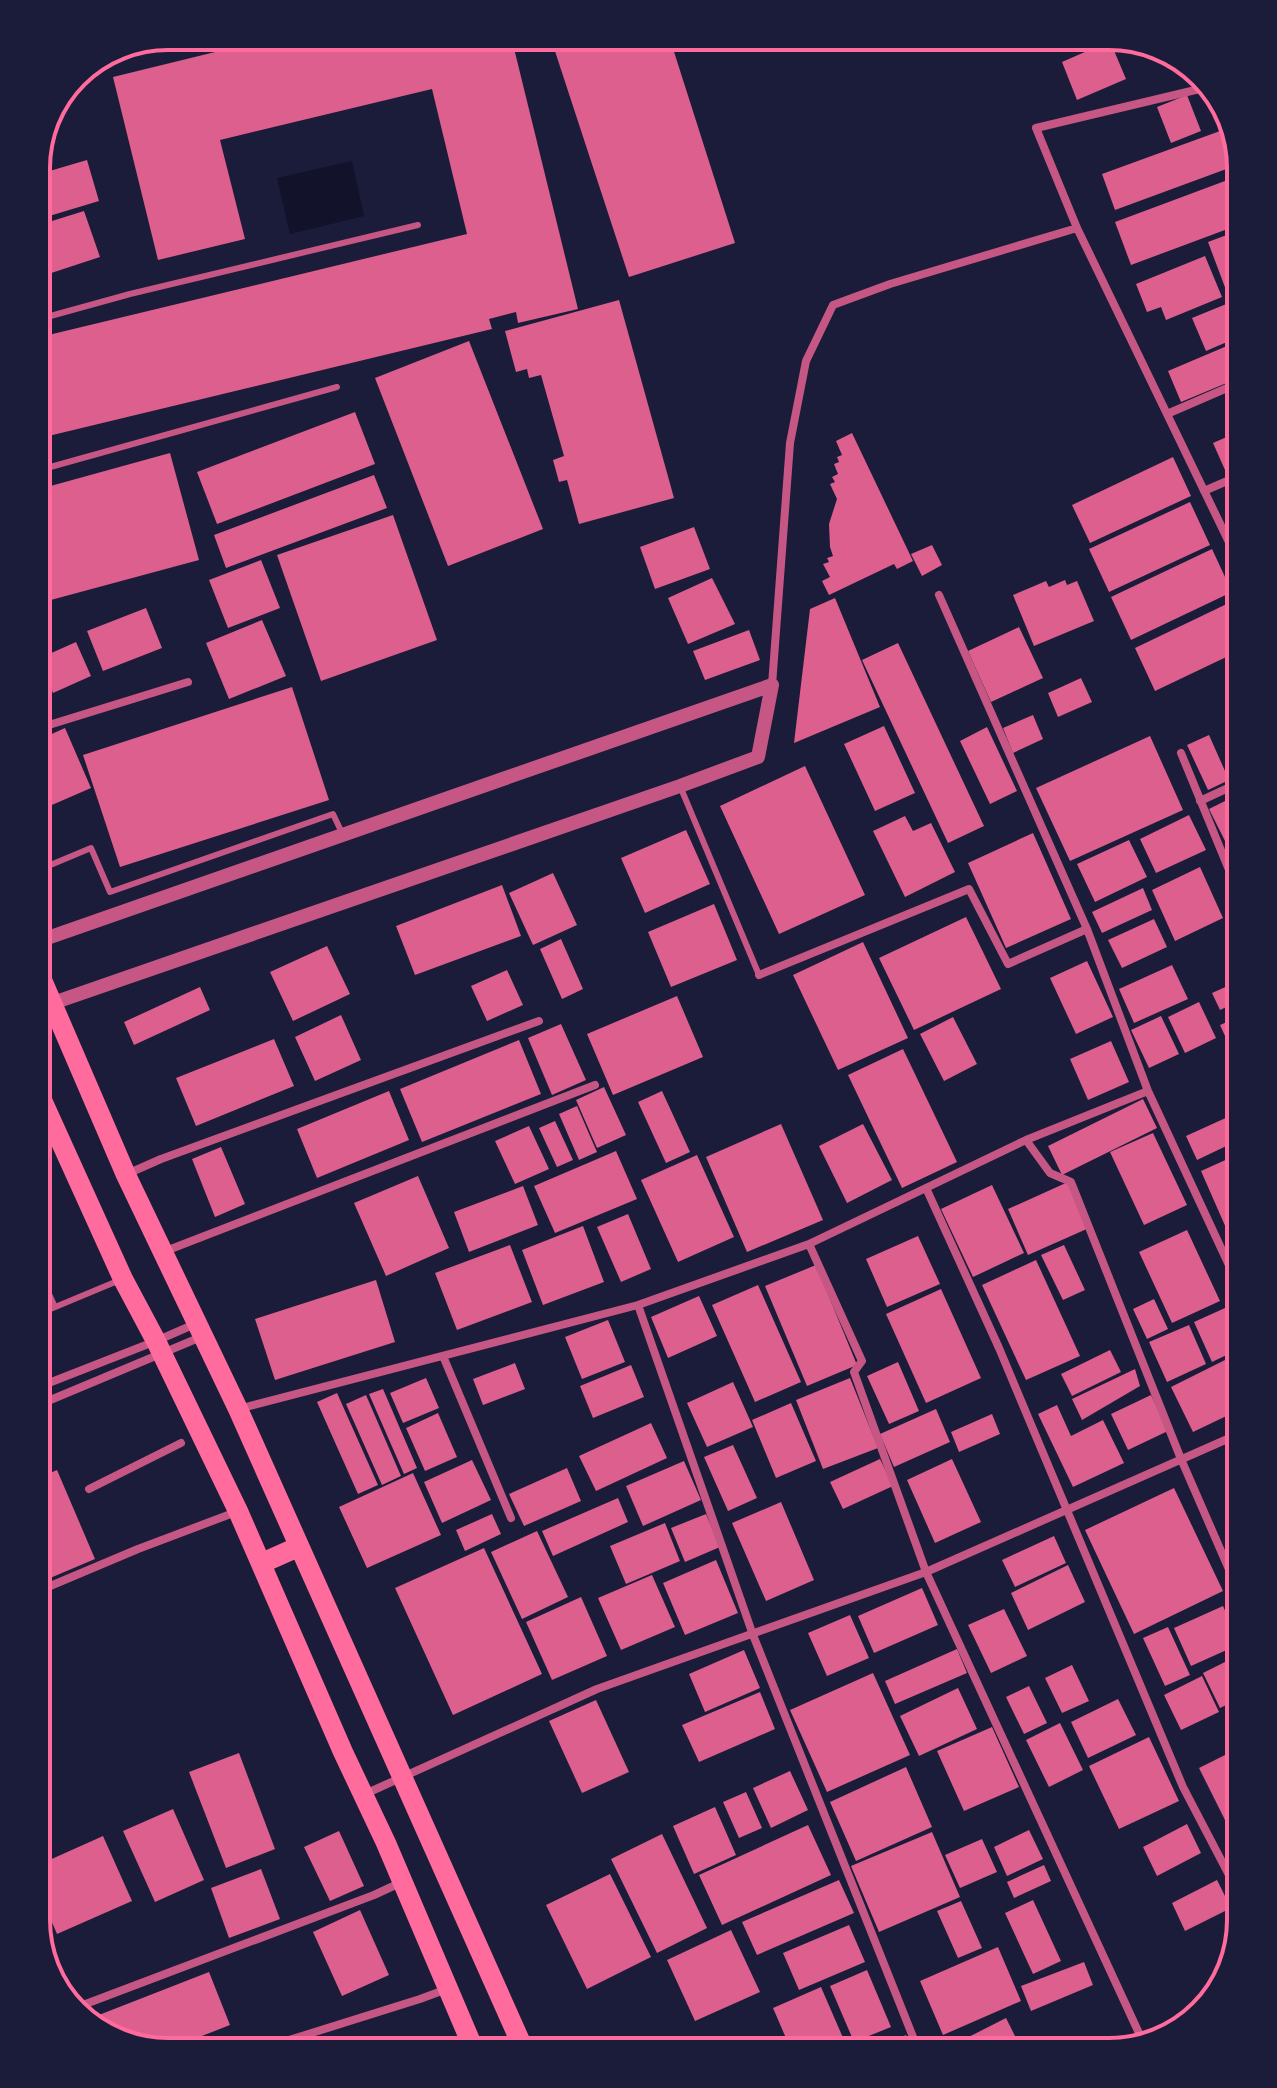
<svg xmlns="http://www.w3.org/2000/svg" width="1277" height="2088" font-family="Spectral,serif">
<rect width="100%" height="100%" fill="#1b1b3a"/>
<path fill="#12122b" d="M352,161l12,55 -74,18 -13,-56z"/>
<path fill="#dd5f8e" d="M281,36h230l67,273 -60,14 -2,-11 -27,7 3,10 -456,110v-101l431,-104 -35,-145 -212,51 25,99 -87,21 -45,-183z
M550,36h119l66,207 -106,34z
M1110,41l16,38 -49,21 -15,-38z
M1187,95l14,36 -30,12 -14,-36z
M1231,127l9,37 -125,46 -13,-36z
M87,160l12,41 -63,19v-45z
M1241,175v49l-110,41 -16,-43z
M84,211l16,46 -64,21v-52z
M1240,230l1,63 -12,5 -21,-56z
M1205,256l17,41 -56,23 -5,-13 -14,5 -11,-28z
M1241,298v38l-35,15 -14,-33z
M619,300l55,198 -95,26 -12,-44 -8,2 -6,-22 11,-4 -23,-81 -12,3 -2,-9 -11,3 -11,-41z
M1241,340v37l-60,25 -13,-31z
M469,341l74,188 -95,37 -73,-188z
M1241,387v76l-16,7 -12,-27 25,-11 -5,-12 7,-4 -11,-23z
M355,412l20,52 -158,60 -20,-52z
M852,433l61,128 -16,8 -3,-5 -65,31 -7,-14 8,-4 -7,-13 6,-2 -2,-4 6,-2 -3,-9 -1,-23 8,-25 -7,-15 5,-2 -3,-5 6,-3 -4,-10 5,-2 -2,-5 5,-2 -6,-14z
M170,453l29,107 -163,44v-114z
M1173,457l18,39 -101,47 -18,-38z
M374,475l13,33 -161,60 -12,-33z
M1241,485v36l-14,-30z
M1190,502l20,43 -101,47 -20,-43z
M393,515l44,125 -116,41 -44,-126z
M694,527l16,42 -55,20 -15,-42z
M932,545l10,20 -20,11 -11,-22z
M1212,549l20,43 -101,48 -20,-43z
M261,560l19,48 -52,20 -19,-48z
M712,578l23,46 -47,20 -20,-46z
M1065,580l2,5 10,-4 17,40 -60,25 -21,-51 33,-14 3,6z
M835,598l45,109 -86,36 16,-134z
M1235,600l6,12v38l-86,41 -20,-43z
M146,608l16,40 -59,23 -16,-40z
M262,620l24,56 -57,23 -23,-56z
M1019,627l24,51 -52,24 -23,-51z
M749,630l11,30 -55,20 -12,-29z
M76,642l15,34 -38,17 -15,-34z
M898,643l86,183 -36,17 -86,-183z
M1081,678l11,24 -34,15 -10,-24z
M292,687l37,113 -209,67 -37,-112z
M1033,715l10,24 -30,14 -10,-25z
M884,726l31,67 -40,18 -31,-67z
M987,727l30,64 -27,13 -30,-63z
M65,728l26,60 -46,20 -9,-20v-47z
M1209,735l20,45 -21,10 -21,-45z
M1150,736l33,74 -113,51 -34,-73z
M805,766l60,129 -86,39 -59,-128z
M1241,793v43l-15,7 -17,-34z
M1189,815l17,35 -50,23 -16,-34z
M905,816l8,15 18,-8 24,49 -50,25 -32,-66z
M686,830l24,54 -65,29 -24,-55z
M1033,833l38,86 -65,29 -38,-85z
M1129,840l18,37 -52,25 -18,-38z
M1200,867l23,51 -48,23 -23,-51z
M553,873l24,52 -44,20 -24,-52z
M502,885l19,51 -106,39 -19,-49z
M1143,888l9,22 -50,23 -10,-21z
M714,904l23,56 -66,27 -23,-55z
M966,917l35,72 -87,41 -35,-72z
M1154,919l13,28 -45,21 -14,-28z
M561,939l22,50 -21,10 -22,-50z
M863,942l45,96 -70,32 -45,-95z
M327,946l23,48 -57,27 -23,-49z
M1087,961l26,56 -37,17 -26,-56z
M1172,965l16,34 -54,24 -15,-34z
M507,970l16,35 -36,16 -16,-35z
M1241,980v20l-21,10 -8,-17z
M200,987l10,23 -76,35 -10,-23z
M677,996l26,61 -90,38 -26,-61z
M1199,1002l17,36 -31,15 -17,-36z
M341,1015l20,45 -46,21 -20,-44z
M1161,1016l18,38 -30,14 -18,-38z
M1241,1016v55l-21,-46z
M953,1017l24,47 -33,17 -24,-47z
M561,1024l25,56 -34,15 -24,-57z
M274,1039l20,47 -98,40 -20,-48z
M519,1040l22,54 -119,48 -22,-53z
M1111,1041l18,41 -41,18 -18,-41z
M903,1049l54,113 -55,26 -54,-113z
M604,1087l22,48 -29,13 -21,-48z
M389,1091l20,49 -92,38 -20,-49z
M662,1091l28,61 -24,11 -28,-61z
M1143,1099l14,29 -95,47 -14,-29z
M577,1106l20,46 -18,8 -20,-46z
M1241,1111v28l-44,21 -11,-24z
M555,1121l18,39 -16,7 -18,-39z
M781,1124l42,96 -76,32 -41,-95z
M863,1124l29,56 -45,23 -28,-57z
M529,1126l20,43 -34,15 -20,-43z
M1153,1133l34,72 -43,20 -34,-73z
M221,1147l24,57 -30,13 -23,-58z
M616,1151l21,48 -82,34 -21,-47z
M1241,1153v98l-4,2 -36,-82z
M697,1155l37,82 -56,25 -37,-82z
M418,1176l31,72 -63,28 -32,-73z
M1068,1182l21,46 -61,27 -20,-46z
M992,1185l32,68 -51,24 -32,-68z
M523,1186l15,39 -69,27 -15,-40z
M628,1214l23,55 -30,13 -24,-55z
M583,1226l21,56 -61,23 -21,-55z
M1187,1230l33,71 -48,22 -33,-71z
M918,1236l22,48 -53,23 -21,-48z
M510,1245l22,57 -75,28 -22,-57z
M1064,1245l21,45 -22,10 -22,-45z
M1036,1260l44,96 -54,24 -44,-95z
M816,1265l41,100 -50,21 -42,-100z
M376,1280l19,62 -120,38 -20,-61z
M758,1285l43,97 -46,20 -43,-97z
M941,1289l40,89 -55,25 -40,-89z
M699,1296l18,40 -49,22 -17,-41z
M1154,1299l14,30 -21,10 -14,-30z
M1225,1308l16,33v7l-29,14 -18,-40z
M608,1320l17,42 -43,17 -17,-42z
M1189,1325l17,39 -39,18 -18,-40z
M1110,1350l11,22 -49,24 -11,-22z
M1241,1352v57l-48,23 -22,-45z
M898,1362l21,49 -30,13 -22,-48z
M515,1363l10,26 -42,16 -10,-26z
M631,1365l13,32 -51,21 -13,-32z
M1135,1369l5,17 -58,34 -10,-21z
M426,1378l13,30 -36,15 -13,-30z
M850,1378l28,70 -55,21 -27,-69z
M733,1382l20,45 -46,20 -20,-44z
M383,1389l34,79 -13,6 -35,-80z
M337,1393l41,92 -20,9 -41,-92z
M366,1395l35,81 -19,9 -36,-81z
M1151,1395l17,36 -40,19 -17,-36z
M791,1403l25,58 -40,17 -24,-58z
M1057,1405l14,31 32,-16 21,43 -51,24 -35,-73z
M936,1409l14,33 -56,25 -14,-33z
M438,1413l19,44 -32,14 -19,-43z
M992,1414l8,20 -41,18 -8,-20z
M651,1423l16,35 -71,33 -17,-35z
M733,1445l24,53 -29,13 -24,-54z
M880,1459l13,27 -50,23 -13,-27z
M952,1459l29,63 -46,21 -28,-63z
M472,1460l19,40 -49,23 -18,-41z
M684,1461l17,39 -58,26 -17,-40z
M567,1468l14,33 -57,25 -15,-32z
M57,1470l38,89 -59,25v-105z
M413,1473l28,62 -74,33 -28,-61z
M1174,1488l49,103 -89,43 -49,-104z
M618,1498l10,24 -75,34 -11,-25z
M781,1502l33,78 -48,21 -34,-78z
M492,1514l9,20 -36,17 -9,-21z
M706,1514l14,33 -35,15 -14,-34z
M665,1523l15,38 -54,23 -16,-38z
M537,1531l31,66 -46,22 -31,-67z
M1054,1536l12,27 -51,24 -13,-27z
M484,1548l58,126 -89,41 -58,-127z
M716,1560l22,53 -53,22 -22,-52z
M1068,1565l17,37 -57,28 -17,-37z
M652,1575l23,52 -54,23 -23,-52z
M922,1588l16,37 -64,28 -16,-37z
M581,1597l26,59 -55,24 -26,-58z
M1223,1606l17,38 -49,22 -17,-38z
M1004,1609l23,47 -36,17 -23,-48z
M850,1615l19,43 -42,18 -19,-43z
M1168,1627l22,48 -25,11 -22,-48z
M957,1649l10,24 -72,31 -10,-23z
M744,1650l16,38 -55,24 -16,-38z
M1241,1654v44l-21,10 -17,-35z
M1072,1665l17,36 -27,12 -17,-35z
M873,1673l37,82 -83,37 -37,-82z
M1202,1676l17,36 -38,18 -17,-35z
M1029,1686l18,37 -23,11 -18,-37z
M958,1688l19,41 -58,27 -19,-40z
M760,1692l15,37 -76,33 -17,-37z
M1118,1699l18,36 -48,23 -17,-36z
M596,1700l33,72 -47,21 -33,-72z
M1060,1723l23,47 -34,17 -23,-47z
M992,1727l27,60 -55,24 -27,-60z
M1149,1737l30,64 -60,28 -30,-63z
M1241,1747v70l-14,7 -28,-56z
M239,1753l36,96 -49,19 -37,-96z
M906,1767l26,60 -76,34 -26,-59z
M790,1771l18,39 -37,18 -18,-40z
M746,1792l16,36 -23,10 -16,-36z
M715,1807l21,48 -42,19 -21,-48z
M173,1809l31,71 -49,22 -32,-71z
M1187,1824l14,29 -44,23 -14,-29z
M808,1825l23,50 -109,50 -23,-50z
M1029,1830l14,29 -36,17 -13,-29z
M339,1831l25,55 -34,15 -26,-54z
M932,1832l28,65 -81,35 -28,-66z
M662,1834l45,94 -50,25 -46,-94z
M103,1836l29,65 -75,33 -21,-49v-19z
M982,1839l15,33 -37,16 -15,-33z
M1044,1865l7,16 -37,17 -7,-16z
M261,1869l19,50 -51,19 -18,-50z
M610,1874l41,83 -64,32 -41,-84z
M839,1880l15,33 -97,42 -15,-33z
M1217,1880l14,28 -46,23 -13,-28z
M1033,1900l28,61 -28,13 -28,-61z
M961,1901l21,47 -24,10 -21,-47z
M360,1910l29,65 -47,21 -29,-64z
M849,1925l16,37 -66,28 -16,-37z
M731,1930l29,62 -65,29 -28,-61z
M998,1947l23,54 -78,34 -23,-54z
M1084,1962l9,23 -62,26 -10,-25z
M867,1970l24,57 -37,15 -24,-56z
M209,1972l21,53 -69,27 -66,-22 -9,-10z
M821,1987l26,60 -11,5h-44l-19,-44z
M1006,2018l17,34h-84z
M906,2035l8,17h-43z"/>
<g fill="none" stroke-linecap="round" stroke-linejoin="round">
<path stroke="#c65784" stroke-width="6" d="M36,320l94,-26 288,-69
M36,471l301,-84
M680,786l79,189
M36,871l55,-23 19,44 223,-78 9,19
M36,1266l19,41
M36,1315l84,-35"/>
<path stroke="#c65784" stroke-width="8" d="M1208,87l-172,41 41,100 164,339
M1167,414l74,-32
M1204,491l37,-16
M939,595l148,334 61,162 93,200
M772,685l18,-242 16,-82 27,-56 57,-21 187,-56
M36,729l152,-47
M1181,753l60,146
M1200,801l41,-19
M759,975l210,-86 39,75 79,-35
M1026,1140l24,33 21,9 110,277 60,138
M127,1174l34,-15 378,-138
M926,1188l73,160 184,439 58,111
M809,1244l53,117 -8,11 72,200 218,472
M163,1252l432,-167
M638,1305l115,330 166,417
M443,1356l68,162
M36,1388l120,-47 39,-17
M36,1406l165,-69
M238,1409l400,-104 171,-61 217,-104 122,-49
M89,1489l92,-46
M36,1592l102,-43 98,-37
M365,1794l232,-105 329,-117 315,-139
M75,2008l299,-113 28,-13
M251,2052l169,-53 27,-10"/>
<path stroke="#c65784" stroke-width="14" d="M36,942l736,-257
M53,1003l627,-217 78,-29 14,-72"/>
<path stroke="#ff6b9d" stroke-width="20" d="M36,966l90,209 112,234 287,643
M36,1087l87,192 33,62 82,170 105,241 43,91 89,209
M262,1563l36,-16"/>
</g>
<path d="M0 0H1277V2088H0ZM168 50H1109A118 118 0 0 1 1227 168V1920A118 118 0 0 1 1109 2038H168A118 118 0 0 1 50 1920V168A118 118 0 0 1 168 50Z" fill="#1b1b3a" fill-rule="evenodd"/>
<path fill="none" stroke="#ff6b9d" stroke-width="4" d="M168 50H1109A118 118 0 0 1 1227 168V1920A118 118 0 0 1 1109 2038H168A118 118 0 0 1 50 1920V168A118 118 0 0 1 168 50Z"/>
</svg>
